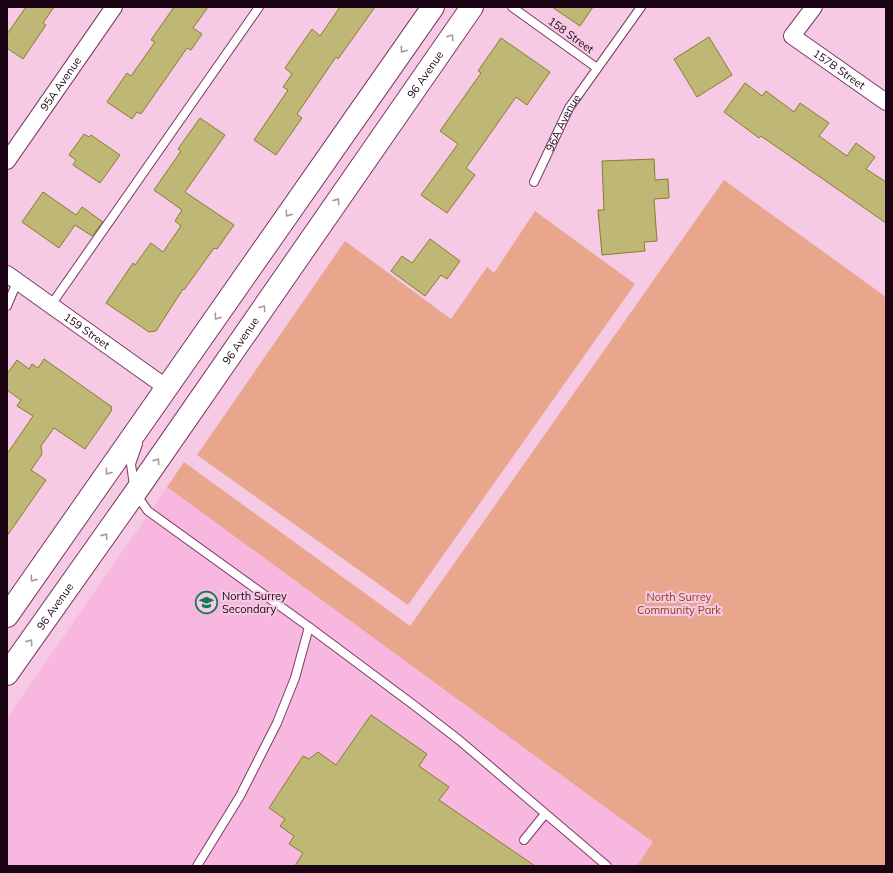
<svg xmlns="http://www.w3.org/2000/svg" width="893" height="873" font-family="Mulish,sans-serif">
<rect width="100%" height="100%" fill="#f6c9e4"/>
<path fill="#f8b7de" d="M167,487l487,355 -17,24h-630v-148z"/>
<path fill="#e8a78d" d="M724,180l162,117v569h-249l16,-24 -486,-355 17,-25 226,164z
M535,211l100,73 -227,321 -211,-150 148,-214 106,78 36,-52 7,6z"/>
<path fill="#beb775" stroke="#887e2b" d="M26,7h28l-11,16 3,2 -23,34 -16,-11v-14z
M174,7h34l-15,21 9,6 -11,16 -4,-2 -46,66 -4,-2 -5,7 -25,-17 20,-29 4,3 24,-34 -4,-2z
M340,7h35l-37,52 -2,-2 -39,57 5,4 -26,37 -22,-15 34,-50 -5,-3 9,-13 -7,-6 27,-39 8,7z
M552,7h41l-13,19z
M709,37l23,38 -35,22 -23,-38z
M501,38l49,34 -23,33 -11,-8 -50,71 9,7 -28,38 -26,-18 37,-51 -18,-13 41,-58 -3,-2z
M745,83l17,13 4,-5 28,21 6,-9 29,20 -10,13 28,20 9,-13 19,14 -9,12 20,13v41l-125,-87 -2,2 -35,-26z
M200,118l25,17 -40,57 49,33 -17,24 -3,-1 -30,42 -1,-1 -27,42 -7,1 -43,-29 27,-40 2,2 16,-22 12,9 18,-26 -6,-5 7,-11 -28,-20 27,-39 -3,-2z
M84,134l5,3 2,-2 29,20 -20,28 -27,-18 3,-5 -7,-5z
M654,159l1,21 13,-1 1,19 -15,1 3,42 -13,1 1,9 -43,4 -4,-45h6l-2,-49z
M43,192l33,23 6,-8 21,15 -11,14 -17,-11 -16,23 -37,-26z
M430,239l30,22 -13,18 -6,-4 -16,21 -34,-25 11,-15 10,7z
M44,359l68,48 -1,2 1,1 -27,39 -31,-21 -13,18 1,8 -11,16 15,10 -39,56v-82l26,-38 -16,-10 4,-6 -14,-10v-16l10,-14 12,9 3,-5 6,4z
M371,715l56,39 -8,12 30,21 -10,13 96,66h-240l8,-13 -14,-9 5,-8 -14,-10 5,-7 -16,-11 34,-52 6,3 9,-7 18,13z"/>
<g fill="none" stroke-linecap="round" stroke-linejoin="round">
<defs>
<g id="lane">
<path d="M512,7l85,61"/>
<path id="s1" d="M534,182l35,-74 72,-101"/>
<path d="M51,305l208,-298"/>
<path d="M7,306l10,-24"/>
<path d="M138,444l-7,20 4,29 13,18 161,116 106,79 44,34 148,126"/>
<path d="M524,840l21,-26"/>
<path d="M197,866l43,-70 37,-73 18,-45 14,-51"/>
</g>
<g id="street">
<path id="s2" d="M814,7l-22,29 94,66"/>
<path id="s3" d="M7,161l107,-154"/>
<path id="s4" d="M7,274l160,114"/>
</g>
<g id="secondary">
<path d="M7,616l426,-609"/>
<path id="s5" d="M7,674l128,-181 337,-486"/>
</g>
</defs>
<use href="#lane" stroke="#7b3b64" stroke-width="10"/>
<use href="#street" stroke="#7b3b64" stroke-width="18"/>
<use href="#secondary" stroke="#7b3b64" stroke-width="24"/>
<use href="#lane" stroke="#fff" stroke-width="8"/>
<use href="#street" stroke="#fff" stroke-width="16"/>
<use href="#secondary" stroke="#fff" stroke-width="22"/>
</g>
<defs><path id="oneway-chevron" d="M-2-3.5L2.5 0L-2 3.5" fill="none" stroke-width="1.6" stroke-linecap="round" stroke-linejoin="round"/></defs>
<g stroke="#a49ba1">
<use href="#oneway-chevron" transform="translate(451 37) rotate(-55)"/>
<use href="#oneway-chevron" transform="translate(403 50) rotate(125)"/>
<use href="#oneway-chevron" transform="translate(337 201) rotate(-55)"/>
<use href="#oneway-chevron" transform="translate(288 214) rotate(125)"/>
<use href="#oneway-chevron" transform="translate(263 308) rotate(-55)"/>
<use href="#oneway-chevron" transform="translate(217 317) rotate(125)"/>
<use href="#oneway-chevron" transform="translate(157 461) rotate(-55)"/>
<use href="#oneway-chevron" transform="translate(108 472) rotate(125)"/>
<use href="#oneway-chevron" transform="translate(105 536) rotate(-55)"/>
<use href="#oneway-chevron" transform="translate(33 579) rotate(125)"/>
<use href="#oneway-chevron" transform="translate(30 642) rotate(-55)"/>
</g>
<defs>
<symbol id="school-ring" viewBox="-11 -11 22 22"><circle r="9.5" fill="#f6c9e4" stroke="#127b56" stroke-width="1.5"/><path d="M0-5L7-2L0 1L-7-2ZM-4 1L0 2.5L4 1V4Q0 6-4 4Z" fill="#127b56"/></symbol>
</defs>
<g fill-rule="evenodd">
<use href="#school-ring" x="194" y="590" width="25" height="25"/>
</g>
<g text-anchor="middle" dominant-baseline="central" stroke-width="4" stroke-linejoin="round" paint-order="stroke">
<g font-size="11" fill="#1b0413" stroke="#f6c9e4">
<text transform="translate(571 35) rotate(36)">158 Street</text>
<text stroke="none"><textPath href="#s2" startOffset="94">157B Street</textPath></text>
<text stroke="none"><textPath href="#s5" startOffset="731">96 Avenue</textPath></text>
<text stroke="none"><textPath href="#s3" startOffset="94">95A Avenue</textPath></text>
<text stroke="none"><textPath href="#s1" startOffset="66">96A Avenue</textPath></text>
<text stroke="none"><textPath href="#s4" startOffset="98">159 Street</textPath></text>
<text stroke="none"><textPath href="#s5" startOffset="407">96 Avenue</textPath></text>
<text stroke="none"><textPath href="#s5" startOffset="83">96 Avenue</textPath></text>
</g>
<g font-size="11" fill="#1b0413" stroke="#f6c9e4" text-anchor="start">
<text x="222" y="596">North Surrey<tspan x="222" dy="13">Secondary</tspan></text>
</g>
<g font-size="11" fill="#8b3e1b" stroke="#f6c9e4">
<text x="679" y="597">North Surrey<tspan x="679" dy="13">Community Park</tspan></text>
</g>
</g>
<rect width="893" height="873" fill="none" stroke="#1b0413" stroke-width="16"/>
</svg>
